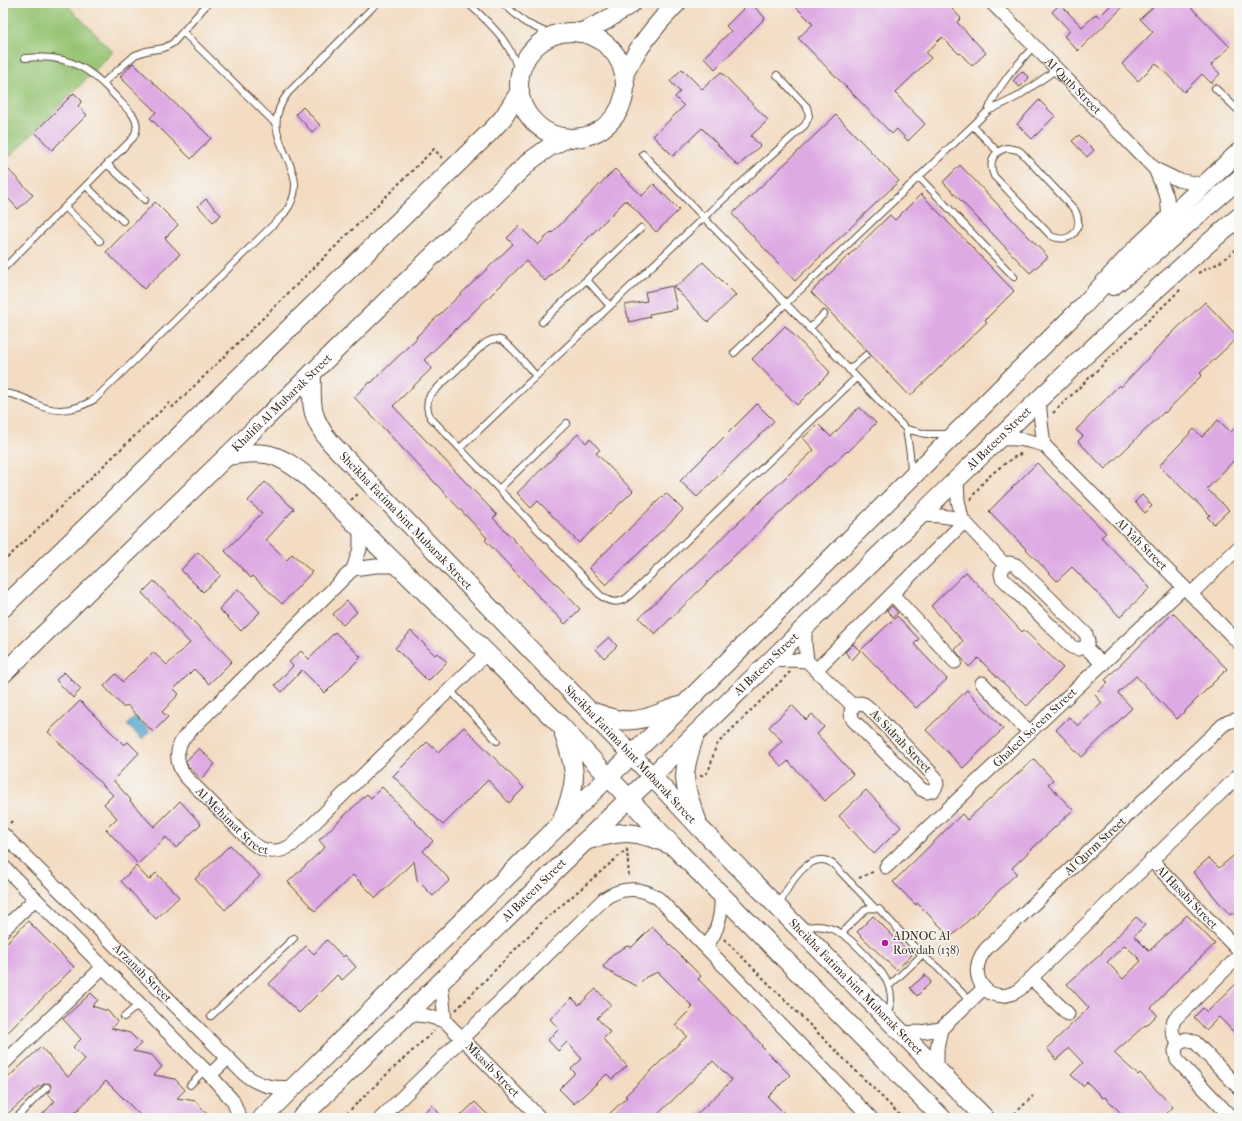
<svg xmlns="http://www.w3.org/2000/svg" width="1242" height="1121" font-family="'IM FELL French Canon',serif">
<rect width="100%" height="100%" fill="#f6f6f2"/>
<filter id="ink" filterUnits="userSpaceOnUse"><feTurbulence type="fractalNoise" baseFrequency=".025" numOctaves="2"/><feDisplacementMap in="SourceGraphic" scale="8" xChannelSelector="R" yChannelSelector="G"/><feConvolveMatrix kernelMatrix="1 2 1 2 8 2 1 2 1" color-interpolation-filters="sRGB"/></filter>
<filter id="wash" filterUnits="userSpaceOnUse"><feTurbulence type="fractalNoise" baseFrequency=".012" numOctaves="4" result="noise"/><feDisplacementMap in="SourceGraphic" scale="16" xChannelSelector="R" yChannelSelector="G"/><feGaussianBlur stdDeviation="0.9" result="paint"/><feColorMatrix in="noise" values="0 0 0 0 0 0 0 0 0 0 0 0 0 0 0 0 0 1.4 0 .05"/><feComposite in="paint" operator="in"/></filter>
<g filter="url(#wash)">
<rect width="100%" height="100%" fill="#f3dcc2"/>
<path fill="#96c473" stroke="#687748" d="M3,3h62l48,49 -110,111z"/>
<path fill="#51a6cd" stroke="#466876" d="M135,716l15,15 -8,8 -15,-14z"/>
<g id="blocks">
<path fill="#deaae3" fill-rule="evenodd" d="M749,3h2l14,15 -50,51 -11,-12 27,-26 -5,-5z
M792,3h154l15,15 -4,4 29,31 -14,13 -12,-13 -1,1 -17,-17 -16,16 5,5 -36,35 30,31 -17,17 -11,-12 -5,5 -94,-96 15,-14z
M1113,3h14l-49,48 -14,-15 6,-5 -18,-19 8,-8 22,23 14,-13 3,3z
M1157,3h30l43,44 -19,18 9,9 -9,9 -9,-9 -18,18 -28,-29 -18,18 -16,-17 31,-32 -13,-13z
M133,63l78,75 -20,21 -41,-41 6,-6 -36,-35z
M682,69l20,20 19,-17 47,48 -17,16 9,10 -22,20 -36,-38 -29,28 -20,-20 31,-30 -9,-9 5,-5 -10,-11z
M1022,71l7,7 -9,9 -7,-6z
M74,93l8,8 -4,5 9,9 -35,35 -17,-18z
M1039,100l16,16 -23,23 -15,-15z
M303,107l17,18 -8,7 -16,-18z
M836,115l63,66 -104,100 -63,-67z
M1079,135l15,15 -7,7 -15,-16z
M3,164l30,31 -15,14 -15,-16z
M960,165l88,92 -18,16 -87,-91z
M615,169l27,27 12,-12 25,26 -23,22 -30,-32 -81,81 -19,-20 -102,99 8,8 -39,38 104,109 -4,3 87,91 -15,15 -80,-84 2,-2 -133,-141 16,-15 1,1 46,-45 -1,-1 97,-93 -6,-6 12,-12 19,19 13,-13 1,1z
M921,194l93,97 -29,29 2,2 -77,74 -99,-104 79,-77 5,5z
M206,199l15,16 -8,7 -15,-16z
M155,202l23,23 -13,13 15,16 -36,35 -38,-37z
M703,262l33,33 -28,27 -35,-36 7,-2z
M672,286l5,23 -28,5 1,3 -21,5 -4,-17 22,-4 -2,-9z
M1205,302l33,35 -38,36 2,2 -37,38 -1,-1 -59,57 -27,-28 5,-5 -7,-6 43,-45 2,2 50,-53z
M785,326l45,46 -33,33 -45,-46z
M757,404l17,17 -77,76 -17,-16z
M859,407l17,16 -28,29 -1,-1 -17,16 -1,-1 -97,92 -77,76 -16,-16 175,-168 -11,-12 15,-14 13,13z
M1218,420l13,12 8,-9v32l-32,34 22,21 -15,14 -7,-7 3,-2 -51,-49 35,-37 8,8z
M578,434l8,9 4,-4 10,11 -4,3 37,38 -54,52 -41,-42 -7,7 -14,-15z
M1037,463l69,70 -5,4 49,51 -30,29 -48,-50 -15,14 -68,-70z
M265,482l29,27 -28,31 21,20 5,-6 20,18 -30,32 -29,-28 -2,2 -26,-27 37,-38 -14,-12z
M666,493l17,17 -77,75 -17,-17z
M1142,495l10,11 -7,7 -10,-11z
M198,552l23,23 -18,17 -22,-22z
M966,572l56,60 2,-2 39,38 -36,38 -49,-48 -9,9 -14,-17 8,-9 -32,-35z
M154,581l78,80 -23,23 -15,-15 -20,20 5,5 -17,18 6,5 -15,15 -26,-27 -3,3 -20,-22 12,-12 7,8 30,-30 14,13 23,-22 -48,-50z
M238,589l22,23 -19,19 -22,-22z
M347,601l10,11 -14,13 -10,-11z
M892,606l6,7 -5,4 -6,-6z
M1173,613l54,56 -50,50 -41,-43 -18,17 14,15 -50,49 -26,-27 13,-13 9,9 24,-23 -7,-8 13,-13 -3,-2z
M897,616l22,23 -5,5 33,35 -31,29 -55,-58z
M411,631l24,24 2,-2 10,9 -19,19 -33,-33z
M335,632l26,25 -36,36 -23,-23 -20,22 -7,-7 18,-19 -4,-4 12,-11 8,8z
M609,637l8,9 -13,12 -8,-9z
M853,644l7,7 -8,9 -7,-8z
M64,672l17,17 -8,9 -17,-18z
M967,690l36,39 -40,39 -37,-38z
M80,701l44,44 4,-3 11,11 -26,27 18,20 -1,1 24,26 26,-26 21,23 -25,24 -10,-11 -28,27 -32,-35 11,-11 -13,-14 9,-9 -65,-63z
M792,705l14,15 6,-6 12,13 -7,7 36,40 -28,27 -37,-40 -6,6 -13,-14 13,-12 -13,-14z
M464,727l60,61 -15,15 -21,-23 -45,45 -50,-49 34,-34 11,10z
M199,748l16,16 -14,15 -13,-13 -2,-5z
M1034,759l19,21 -5,4 25,26 -61,58 5,5 -66,64 -34,-34 -1,2 -23,-23 69,-68 5,6z
M382,787l51,54 -10,10 27,29 -17,16 -16,-16 -3,-19 -38,37 -23,-23 -38,36 -27,-29 37,-35 -6,-7 48,-46 4,4z
M866,790l35,37 -27,27 -35,-38z
M230,845l30,31 -35,34 -30,-31z
M1239,851v68l-6,-6 -3,2 -37,-43 16,-14 10,10z
M136,866l13,14 7,-7 23,24 -23,22 -35,-38z
M1187,915l28,29 -32,30 -32,34 6,7 -11,11 -1,-1 -31,28 24,22 2,-2 33,34 -11,11h-36l-21,-21 -2,1 -16,-16 -4,4 -12,-11 12,-12 -14,-15 -13,12 -9,-12 42,-40 -22,-24 35,-31v-1l34,-35 9,8 -11,11 15,15zM1125,945l16,16 -18,18 -16,-17z
M873,916l39,39 -16,15 -39,-38z
M28,921l46,46 -71,70v-91z
M652,927l49,49 -3,3 64,66 -1,1 29,29 -22,22 21,21h-96l39,-38 -19,-19 -59,57h-49l22,-21 -2,-1 62,-60 -12,-11 18,-18 -35,-35 -12,5 -9,9 -21,-10 -13,-9 10,-13 14,-8 5,1z
M327,940l16,17 2,-2 11,12 -14,13 -5,-5 -38,38 -30,-29 37,-38 8,8z
M925,975l6,7 -14,14 -7,-8z
M1239,981v56l-20,-20 -13,13 -12,-13 9,-9 4,4z
M596,989l15,16 -14,13 13,14 -7,7 24,27 -15,13 -5,-5 -33,30 -15,-15 16,-16 -4,-4 11,-10 -15,-17 -9,9 -10,-11 11,-11 -9,-10 22,-21 7,7z
M91,993l7,7 -6,6 16,5 9,11 -6,6 19,5 11,11 -8,7 19,4 10,12 -8,8 21,4 10,11 -8,8 19,3 11,13 -5,4h-59l-37,-37 -36,37h-31l16,-17 -8,-7 4,-6 -1,-4 -2,-1 -4,1 -4,3 -1,-1 -36,32v-36l38,-35 27,30 17,-18 -12,-12 8,-8 -18,-20z
M475,1102l16,16h-33z
M432,1105l11,13h-25z"/>
</g>
</g>
<g filter="url(#ink)">
<use href="#blocks" fill-opacity="0" stroke="#574537" stroke-width="1"/>
<g fill="none" stroke-linecap="round" stroke-linejoin="round">
<defs>
<path id="lane" d="M468,3c25,24 43,38 52,74
M502,3l24,20 28,13
M183,32l93,92
M103,83l32,-28 11,-4 18,-3 9,-5 35,-40
M1215,88l24,23
M988,111c10,-26 28,-45 46,-65
M973,126l25,26
M1007,148l11,2 4,3 53,57c10,19 -5,35 -24,26l-57,-60c-6,-13 -1,-25 13,-28z
M643,154l263,275 4,25 1,19
M107,164l38,36
M919,177l95,100
M86,186l37,35
M65,207l35,34
M3,269l130,-131c5,-8 5,-16 -1,-24 -34,-36 -52,-62 -107,-56
M587,280l23,26
M542,322l99,-94
M809,329l15,-15
M734,353l254,-242 29,-14 40,-28
M849,370l17,-15
M536,376c-7,-8 -26,-32 -35,-36 -6,-2 -12,0 -17,4l-54,51c-4,8 -4,15 1,23l170,178c9,7 19,8 28,0l227,-218
M3,393c13,1 21,5 33,11 20,10 41,6 59,-5l189,-185c37,-47 -34,-71 4,-121l89,-90
M906,429l20,5h24
M460,448l243,-230 102,-93 4,-9 -2,-9 -30,-32
M499,489l68,-66
M450,690l47,51
M779,906c7,-17 31,-61 55,-41l41,43
M802,928c38,-10 57,21 80,45 9,13 12,27 6,43
M842,933l24,-24 5,-1 8,1 43,46 15,12 33,34
M889,986l33,-31
M211,1016l83,-78
M124,1017l15,-13
M190,1085l15,-15
M16,1118l31,-31"/>
<g id="street">
<path id="s1" d="M992,3l163,166 23,11 26,5"/>
<path d="M1155,169l12,28 2,20"/>
<path d="M1039,399l2,23 3,23"/>
<path id="s2" d="M997,440c19,-3 29,0 47,5l195,198"/>
<path d="M957,479l1,21 4,19 43,46"/>
<path d="M921,515l20,1 21,3"/>
<path id="s3" d="M360,528v21l-7,20 -167,166c-11,13 -11,27 -1,41l66,66c13,11 27,12 41,3l195,-192"/>
<path d="M1009,563l7,2 70,69 2,7 -3,6 -7,2 -6,-2 -70,-69 -1,-4 2,-7z"/>
<path d="M353,569l23,-3h23"/>
<path d="M892,594l63,68"/>
<path d="M1191,594l48,-47"/>
<path d="M805,626v18l2,17"/>
<path d="M1085,647l18,17"/>
<path d="M770,661l19,-1 18,1 46,45"/>
<path d="M816,670l148,-148"/>
<path d="M982,683l47,49"/>
<path d="M860,703l4,1 5,4 66,69 2,7 -3,6 -7,2 -6,-3 -68,-69c-4,-8 -2,-15 7,-17z"/>
<path d="M1239,719l-11,3 -5,3 -237,224c-24,28 6,61 34,40l219,-214"/>
<path id="s4" d="M3,834l241,240c15,12 30,15 49,13"/>
<path id="s5" d="M1151,860l88,91"/>
<path d="M3,866l207,209 23,26 7,17"/>
<path id="s6" d="M886,867l298,-280"/>
<path d="M3,930l32,-31"/>
<path d="M706,947c12,-16 16,-32 15,-53"/>
<path d="M1031,978l37,36"/>
<path d="M441,981l4,40"/>
<path id="s7" d="M406,1014l21,2 18,5 95,97"/>
<path d="M900,1033l21,-1 20,-3"/>
<path d="M1178,1043c-5,-8 -9,-15 -3,-24l64,-63"/>
<path d="M3,1064l100,-97"/>
<path d="M937,1069v-20l4,-20 43,-41"/>
<path d="M210,1075l17,-16"/>
<path d="M381,1118l223,-219c17,-12 37,-13 55,0l212,219"/>
<path d="M1232,1118l-55,-58 -2,-9 3,-8 8,-4 9,3 44,46"/>
</g>
<g id="secondary">
<circle cx="572" cy="85" r="53"/>
<path d="M580,33l25,-12 27,-18"/>
<path d="M624,74c14,-27 32,-50 53,-71"/>
<path d="M1113,286l39,-31 87,-76"/>
<path id="s8" d="M312,373c-1,31 -2,45 19,70l301,312 68,73 285,290"/>
<path d="M228,456c40,-7 51,-2 82,23l250,246 113,121 269,272"/>
<path d="M3,608l489,-478 11,-12 17,-27"/>
<path id="s9" d="M3,674l527,-513 18,-13 19,-10"/>
<path d="M591,711c10,3 20,8 30,9 20,3 40,-8 58,-14"/>
<path d="M695,735c-14,40 -13,46 2,85"/>
<path d="M562,820c15,-39 16,-45 2,-85"/>
<path d="M585,841c37,-10 46,-12 83,3"/>
<path d="M262,1118l331,-326 93,-89 396,-396 53,-57 104,-98"/>
<path id="s10" d="M301,1118c191,-188 383,-375 576,-561 119,-115 235,-233 362,-340"/>
</g>
</defs>
<use href="#lane" stroke="#574537" stroke-width="8"/>
<use href="#street" stroke="#574537" stroke-width="15"/>
<use href="#secondary" stroke="#574537" stroke-width="20"/>
<path stroke="#574537" stroke-width="2" stroke-dasharray="3 3" stroke-linecap="butt" d="M1198,273l21,-10 20,-16
M1053,413l129,-125
M351,500l7,-6
M971,500c2,-4 4,-8 7,-11 7,-11 33,-32 45,-36
M3,562l166,-159 4,4 261,-258 8,9
M700,776c14,-2 10,-23 19,-34l71,-70
M10,823l4,-4
M627,849l2,29
M859,878l16,-7
M724,939l179,179
M456,1010l84,-86 87,-75
M342,1118l44,-43 48,-44
M1010,1118l23,-22"/>
<use href="#lane" stroke="#fff" stroke-width="6"/>
<use href="#street" stroke="#fff" stroke-width="13"/>
<use href="#secondary" stroke="#fff" stroke-width="18"/>
</g>
</g>
<circle fill="#b5179e" stroke="#f6f6f2" stroke-width="1.5" cx="885" cy="943" r="4"/>
<g text-anchor="middle" dominant-baseline="central" stroke-width="3" stroke-linejoin="round" paint-order="stroke">
<g font-size="12" fill="#3b2a1e" stroke="#f6f6f2">
<text stroke="none"><textPath href="#s1" startOffset="116">Al Qutb Street</textPath></text>
<text stroke="none"><textPath href="#s9" startOffset="389">Khalifa Al Mubarak Street</textPath></text>
<text stroke="none"><textPath href="#s10" startOffset="974">Al Bateen Street</textPath></text>
<text stroke="none"><textPath href="#s8" startOffset="183">Sheikha Fatima bint Mubarak Street</textPath></text>
<text stroke="none"><textPath href="#s2" startOffset="187">Al Yah Street</textPath></text>
<text stroke="none"><textPath href="#s10" startOffset="650">Al Bateen Street</textPath></text>
<text stroke="none"><textPath href="#s6" startOffset="204">Ghaleel So'een Street</textPath></text>
<text transform="translate(901 741) rotate(46)">As Sidrah Street</text>
<text stroke="none"><textPath href="#s8" startOffset="507">Sheikha Fatima bint Mubarak Street</textPath></text>
<text stroke="none"><textPath href="#s3" startOffset="388">Al Mehimat Street</textPath></text>
<text transform="translate(1095 846) rotate(-43)">Al Qurm Street</text>
<text stroke="none"><textPath href="#s10" startOffset="326">Al Bateen Street</textPath></text>
<text stroke="none"><textPath href="#s5" startOffset="52">Al Hasabi Street</textPath></text>
<text stroke="none"><textPath href="#s4" startOffset="197">Arzanah Street</textPath></text>
<text stroke="none"><textPath href="#s8" startOffset="831">Sheikha Fatima bint Mubarak Street</textPath></text>
<text stroke="none"><textPath href="#s7" startOffset="108">Mkasib Street</textPath></text>
</g>
<g font-size="12" fill="#3b2a1e" stroke="#f6f6f2" text-anchor="start">
<text x="893" y="936">ADNOC Al<tspan x="893" dy="14">Rowdah (138)</tspan></text>
</g>
</g>
<rect width="1242" height="1121" fill="none" stroke="#f6f6f2" stroke-width="16"/>
</svg>
